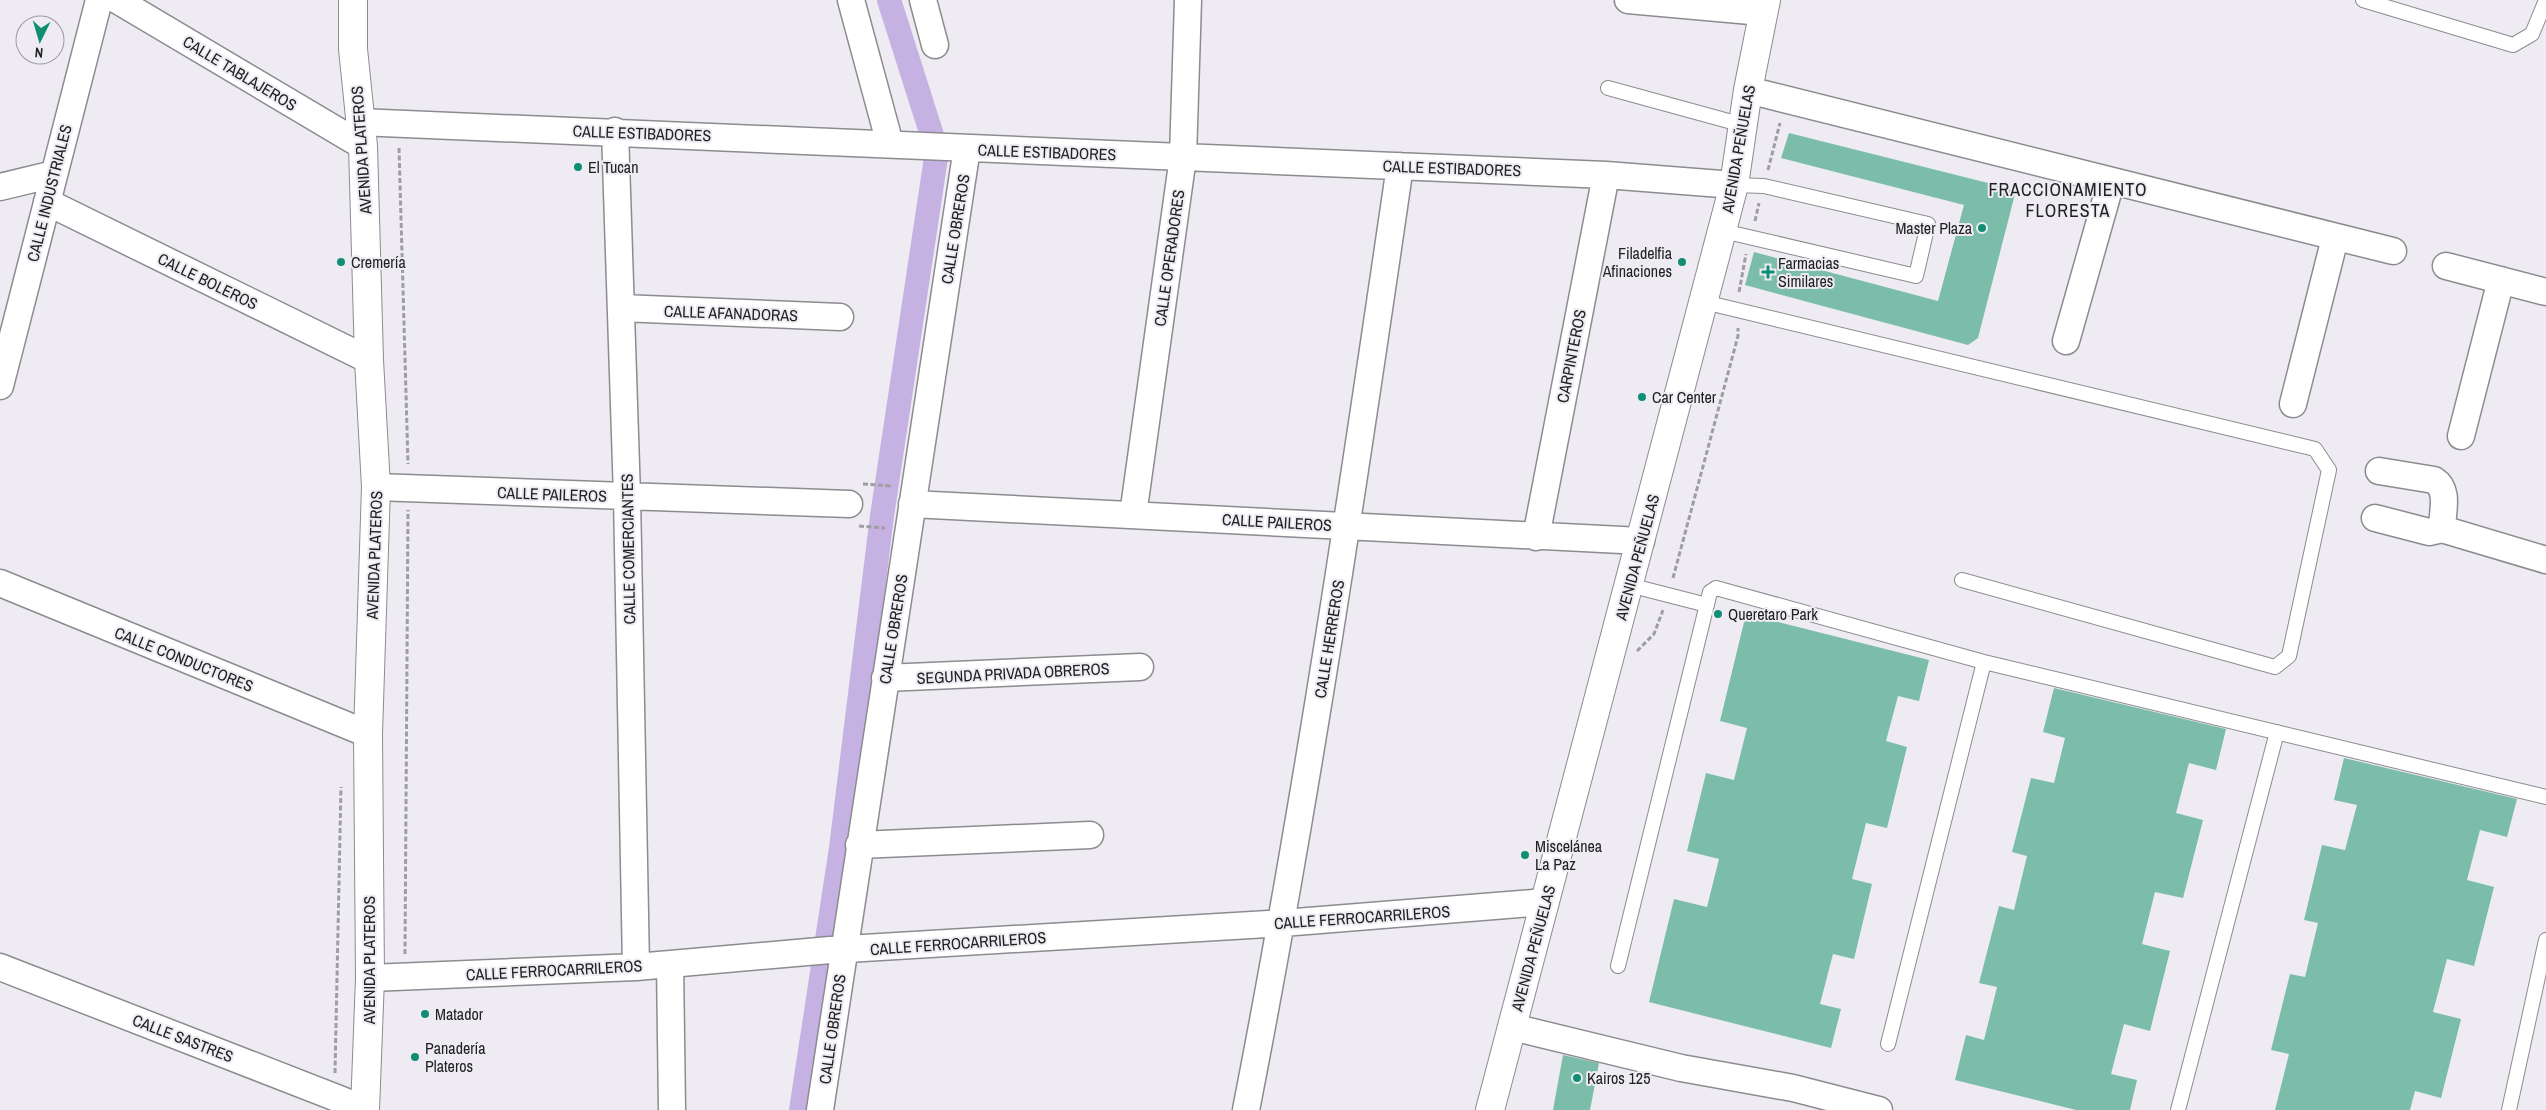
<svg xmlns="http://www.w3.org/2000/svg" width="2546" height="1110" font-family="'Archivo Narrow',sans-serif">
<rect width="100%" height="100%" fill="#eeecf2"/>
<g fill="none" stroke-linecap="round" stroke-linejoin="round">
<path stroke="#c6b1e3" stroke-width="24" d="M801,1110l40,-262 41,-332 55,-365 -48,-151"/>
</g>
<path fill="#7cbda9" d="M1789,133l227,57 -38,148 -10,7 -223,-60 9,-33 184,49 26,-96 -183,-47z
M1746,614l183,46 -10,41 -21,-5 -12,45 21,6 -20,81 -21,-5 -14,56 20,5 -18,75 -21,-5 -13,50 21,5 -10,39 -182,-46 25,-103 33,8 12,-48 -32,-8 19,-78 28,7 13,-52 -27,-7z
M2054,688l172,41 -10,41 -27,-7 -13,50 27,7 -20,78 -28,-6 -13,52 28,7 -20,80 -26,-7 -13,50 26,6 -7,30h-54l-121,-30 11,-45 18,5 13,-53 -18,-4 20,-77 15,4 13,-54 -15,-4 19,-74 23,5 11,-45 -22,-6z
M2344,758l173,41 -10,38 -27,-7 -13,50 27,7 -20,79 -27,-7 -14,53 28,7 -20,79 -26,-7 -5,19h-135l14,-56 -18,-4 19,-76 15,3 13,-54 -14,-3 18,-75 23,5 12,-45 -23,-5z
M1563,1055l36,8 -9,47h-37z"/>
<g fill="none" stroke-linecap="round" stroke-linejoin="round">
<defs>
<path id="service" d="M2363,0l150,45 19,-11 14,-34
M1608,88l135,37
M1723,231l193,45 12,-52 -164,-38 -30,-1
M1704,302l611,147 14,21 -40,186 -14,11 -313,-87
M1629,585l78,20
M1618,966l92,-374 6,-4 268,74 562,135
M1888,1044l96,-382
M2178,1110l99,-378
M2509,1110l37,-170"/>
<path id="minor" d="M117,0l246,146
M851,0l39,144
M923,0l12,45
M1628,0l134,12
M1748,90l645,161
M359,122l1247,53 128,10
M615,131l12,365 9,471
M0,187l54,-13
M47,202l322,158
M2446,266l100,26
M621,308l219,9
M2066,341l45,-159
M0,386l99,-386
M2293,404l42,-166
M2461,436l40,-156
M2379,471l55,9c16,10 8,32 8,49
M376,487l473,17
M912,504l729,37
M1133,515l50,-358 5,-157
M2375,518l54,14 13,-3 104,31
M1536,537l70,-362
M0,583l368,151
M885,678l255,-11
M859,845l231,-10
M670,964l2,146
M0,967l365,142
M370,978l266,-11 194,-17 453,-27 262,-21
M1512,1027l169,41 112,20 86,22
M820,1110l147,-962
M1246,1110c61,-313 108,-628 154,-944"/>
<path id="tertiary" d="M353,0v49l10,97 6,214 7,127 -8,247 2,244 -5,132
M1490,1110l244,-925 14,-95 18,-90"/>
</defs>
<use href="#service" stroke="#8c8b8f" stroke-width="16"/>
<use href="#minor" stroke="#8c8b8f" stroke-width="29"/>
<use href="#tertiary" stroke="#8c8b8f" stroke-width="30"/>
<path stroke="#9e9da1" stroke-width="3" stroke-dasharray="5 2.5" stroke-linecap="butt" d="M399,148l9,316
M1768,170l12,-47
M1755,221l4,-18
M1739,292l7,-38
M863,484l29,2
M859,526l26,2
M1673,578l65,-242v-8
M1637,651l17,-17 9,-24
M405,954l3,-444
M335,1073l6,-286"/>
<use href="#service" stroke="#fff" stroke-width="14"/>
<use href="#minor" stroke="#fff" stroke-width="26"/>
<use href="#tertiary" stroke="#fff" stroke-width="28"/>
</g>
<g fill="#0f8e74" stroke="#eeecf2" stroke-width="2">
<circle cx="578" cy="167" r="5"/>
<circle cx="1982" cy="228" r="5"/>
<circle cx="341" cy="262" r="5"/>
<circle cx="1682" cy="262" r="5"/>
<path d="M1765.5 264.5h5v5h5v5h-5v5h-5v-5h-5v-5h5z"/>
<circle cx="1642" cy="397" r="5"/>
<circle cx="1718" cy="614" r="5"/>
<circle cx="1525" cy="855" r="5"/>
<circle cx="425" cy="1014" r="5"/>
<circle cx="415" cy="1057" r="5"/>
<circle cx="1577" cy="1078" r="5"/>
</g>
<g text-anchor="middle" dominant-baseline="central" stroke-width="4" stroke-linejoin="round" paint-order="stroke">
<g font-size="16" fill="#212122" stroke="#eeecf2">
<text transform="translate(240 73) rotate(31)">CALLE TABLAJEROS</text>
<text transform="translate(642 133) rotate(2)">CALLE ESTIBADORES</text>
<text transform="translate(1738 149) rotate(-80)">AVENIDA PEÑUELAS</text>
<text transform="translate(361 150) rotate(-94)">AVENIDA PLATEROS</text>
<text transform="translate(1047 152) rotate(2)">CALLE ESTIBADORES</text>
<text transform="translate(1452 168) rotate(2)">CALLE ESTIBADORES</text>
<text transform="translate(49 193) rotate(-76)">CALLE INDUSTRIALES</text>
<text transform="translate(955 229) rotate(-81)">CALLE OBREROS</text>
<text transform="translate(1169 258) rotate(-82)">CALLE OPERADORES</text>
<text transform="translate(208 281) rotate(26)">CALLE BOLEROS</text>
<text transform="translate(731 313) rotate(2)">CALLE AFANADORAS</text>
<text transform="translate(1571 356) rotate(-79)">CARPINTEROS</text>
<text transform="translate(552 494) rotate(2)">CALLE PAILEROS</text>
<text transform="translate(1277 522) rotate(3)">CALLE PAILEROS</text>
<text transform="translate(628 549) rotate(-91)">CALLE COMERCIANTES</text>
<text transform="translate(374 555) rotate(-88)">AVENIDA PLATEROS</text>
<text transform="translate(1637 557) rotate(-75)">AVENIDA PEÑUELAS</text>
<text transform="translate(893 629) rotate(-81)">CALLE OBREROS</text>
<text transform="translate(1329 639) rotate(-81)">CALLE HERREROS</text>
<text transform="translate(184 659) rotate(22)">CALLE CONDUCTORES</text>
<text transform="translate(1013 673) rotate(-3)">SEGUNDA PRIVADA OBREROS</text>
<text transform="translate(1362 917) rotate(-4)">CALLE FERROCARRILEROS</text>
<text transform="translate(958 943) rotate(-4)">CALLE FERROCARRILEROS</text>
<text transform="translate(1533 948) rotate(-75)">AVENIDA PEÑUELAS</text>
<text transform="translate(369 960) rotate(-90)">AVENIDA PLATEROS</text>
<text transform="translate(554 970) rotate(-3)">CALLE FERROCARRILEROS</text>
<text transform="translate(832 1029) rotate(-82)">CALLE OBREROS</text>
<text transform="translate(183 1038) rotate(21)">CALLE SASTRES</text>
</g>
<g font-size="16" fill="#212122" stroke="#eeecf2" text-anchor="start">
<text x="588" y="167">El Tucan</text>
<text x="1972" y="228" text-anchor="end">Master Plaza</text>
<text x="1672" y="253" text-anchor="end">Filadelfia<tspan x="1672" dy="18">Afinaciones</tspan></text>
<text x="351" y="262">Cremería</text>
<text x="1778" y="263">Farmacias<tspan x="1778" dy="18">Similares</tspan></text>
<text x="1652" y="397">Car Center</text>
<text x="1728" y="614">Queretaro Park</text>
<text x="1535" y="846">Miscelánea<tspan x="1535" dy="18">La Paz</tspan></text>
<text x="435" y="1014">Matador</text>
<text x="425" y="1048">Panadería<tspan x="425" dy="18">Plateros</tspan></text>
<text x="1587" y="1078">Kairos 125</text>
</g>
<g font-size="18" letter-spacing="1" fill="#212122" stroke="#eeecf2">
<text x="2068" y="189">FRACCIONAMIENTO<tspan x="2068" dy="21">FLORESTA</tspan></text>
</g>
</g>
<g transform="translate(40 40) rotate(185)"><circle r="24" fill="#eeecf2" stroke="#9c9b9f"/>
<path d="M0-4L9 19L0 12L-9 19Z" fill="#0f8e74"/>
<text y="-8" font-size="14" font-weight="bold" text-anchor="middle" fill="#212122">N</text>
</g>
</svg>
